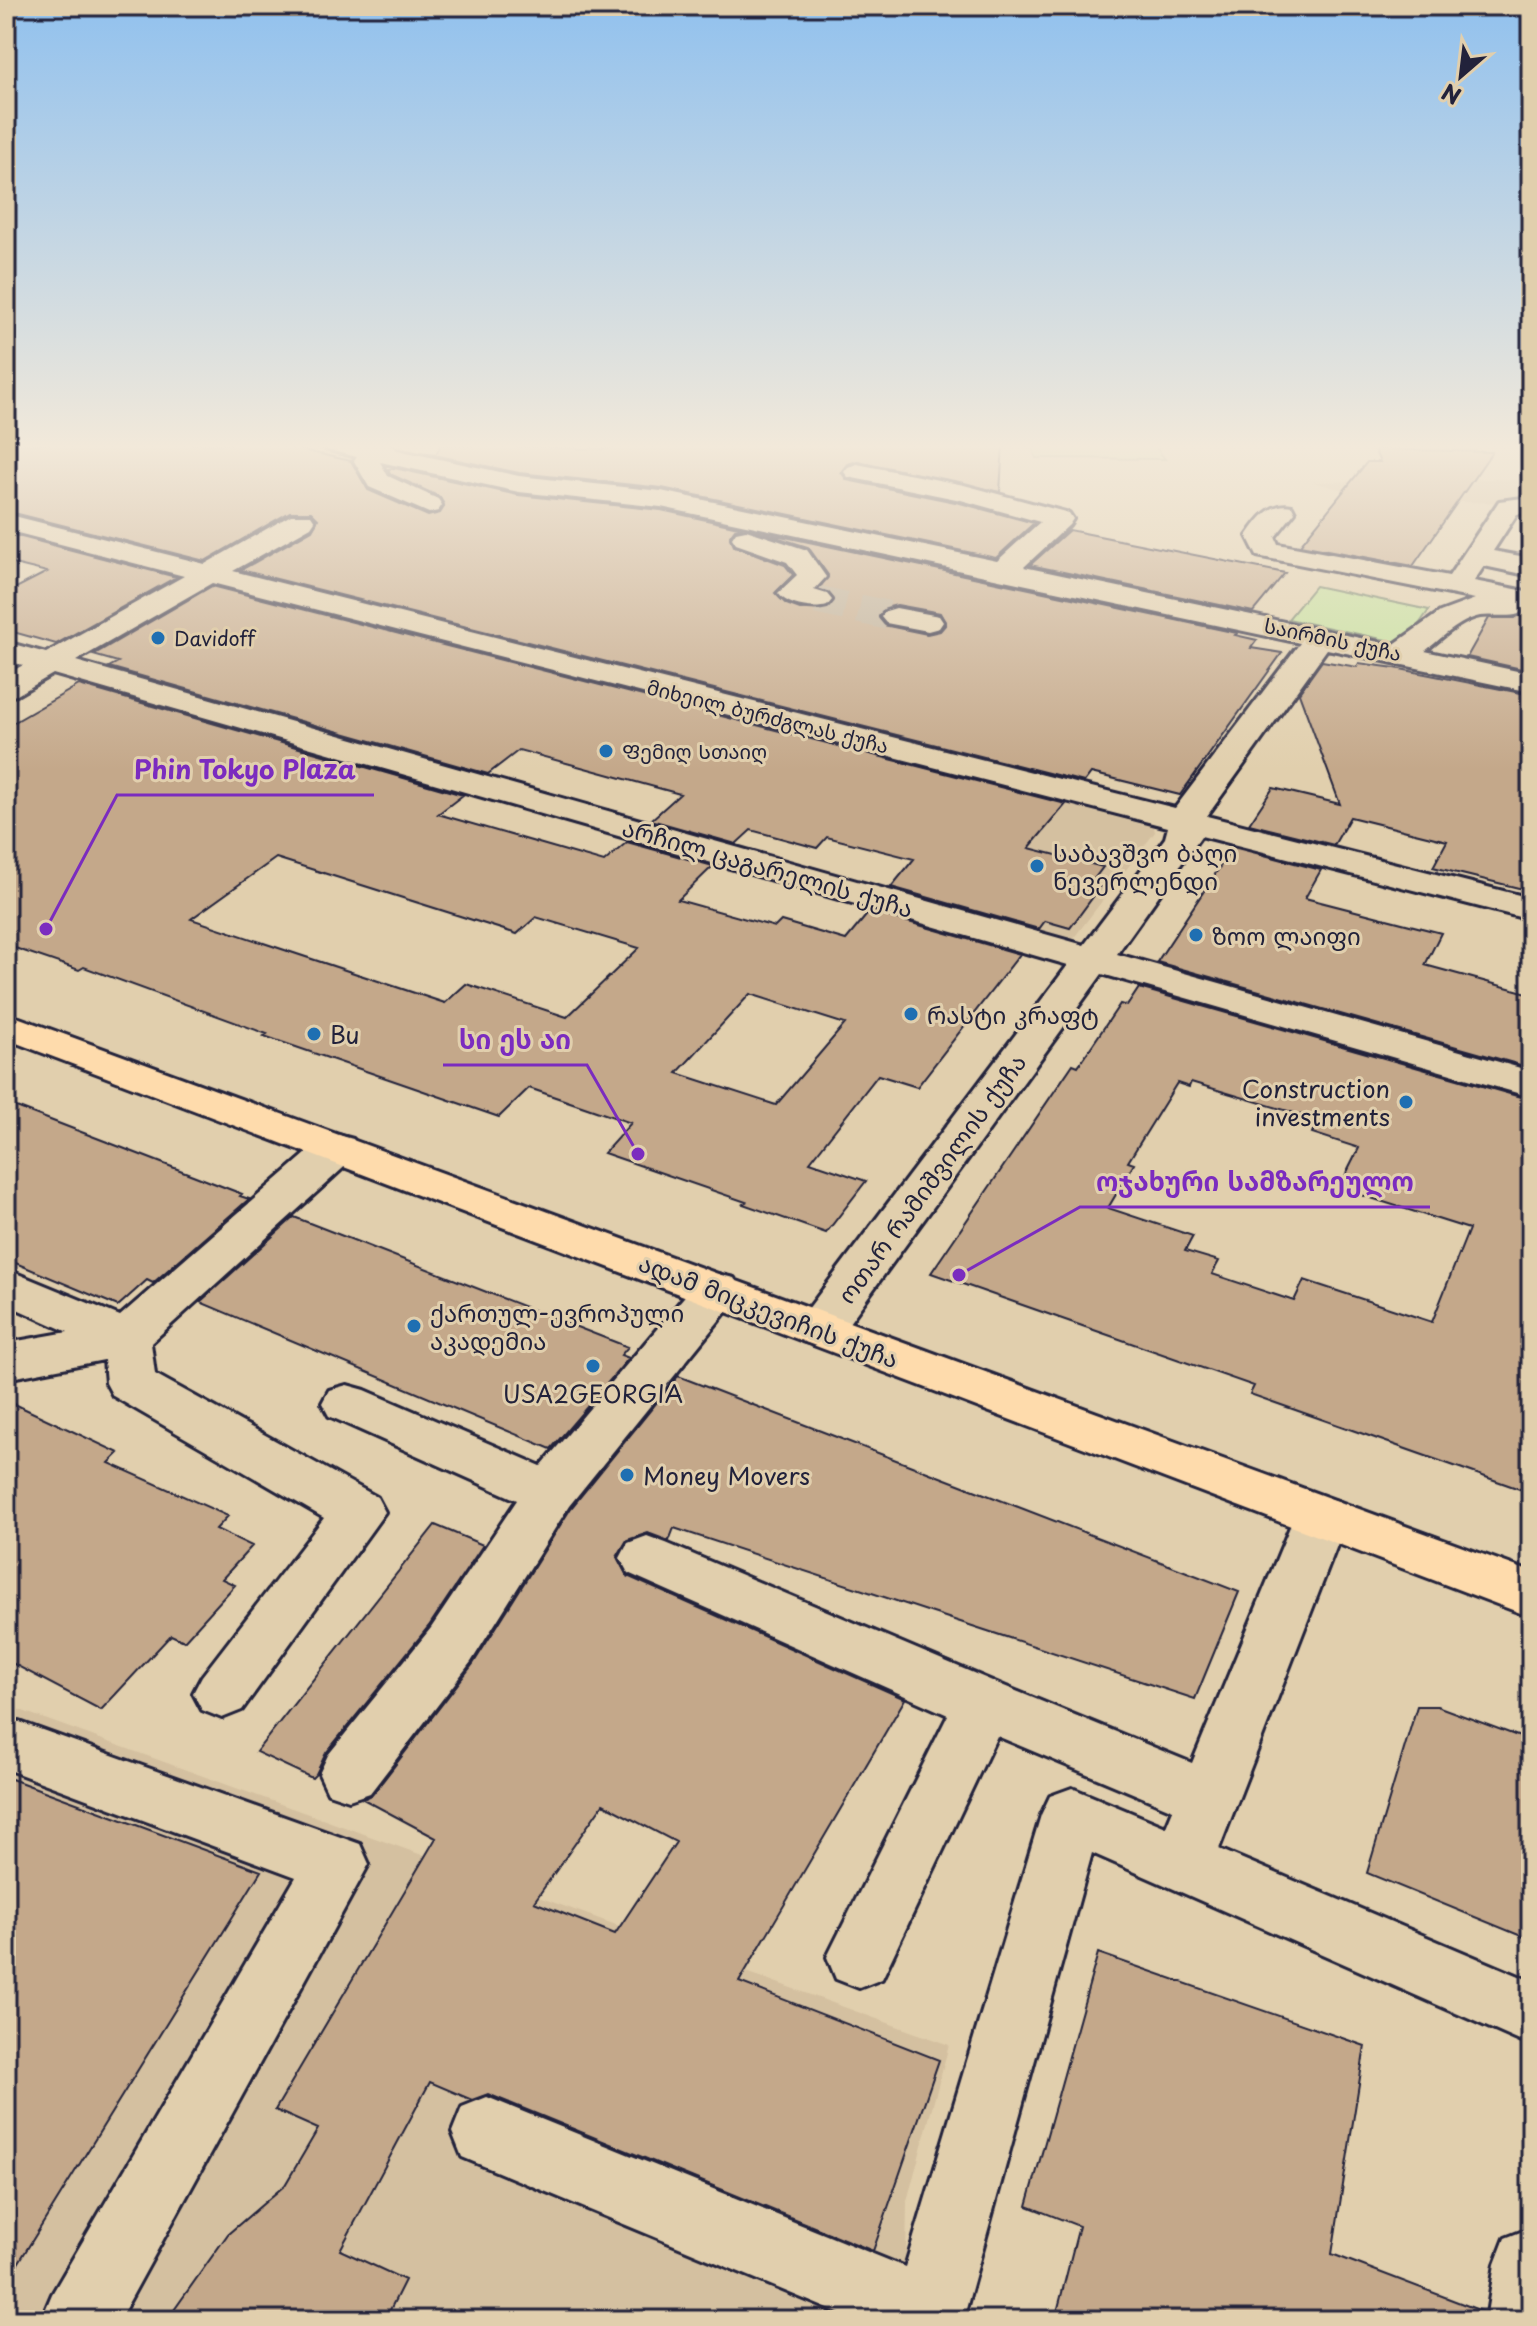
<svg xmlns="http://www.w3.org/2000/svg" width="1537" height="2326" font-family="'Playpen Sans','Noto Sans Georgian',sans-serif">
<rect width="100%" height="100%" fill="#e1cfad"/>
<filter id="ink" filterUnits="userSpaceOnUse"><feTurbulence type="fractalNoise" baseFrequency=".0125" numOctaves="2"/><feDisplacementMap in="SourceGraphic" scale="16" xChannelSelector="R" yChannelSelector="G"/><feConvolveMatrix kernelMatrix="1 2 1 2 8 2 1 2 1" color-interpolation-filters="sRGB"/></filter>
<g filter="url(#ink)">
<path fill="#d4c0a0" d="M1496,479l35,2v22l-147,-2 -71,-19z
M1011,790l143,37 1,5 -82,107 -8,2 -150,-42z
M6,1705l943,340 -42,156 -2,119h-899z"/>
<path fill="#c2e098" stroke="#72816a" stroke-width="2" d="M1031,444h122l12,15 -129,-1z
M1315,586l114,24 -24,34 -117,-25z"/>
<path fill="#c4a88a" stroke="#22223b" stroke-width="2" fill-rule="evenodd" d="M6,444h269l76,17 17,29 60,26 12,-3 4,-6 -4,-10 -50,-23 -2,-5 6,-1 124,27 143,15 82,18 -8,1 -5,7 4,10 51,19 8,10 -18,18 11,11 14,5 29,-1 5,-10 -15,-9 9,-14 -20,-28 -51,-16 480,102 -2,2 22,5 -6,8 31,5 -102,142 -89,-22 -7,9 -843,-212 71,-40 6,-11 -7,-7h-21l-85,49 -199,-50zM897,605l43,8 6,11 -6,7 -13,3 -43,-9 -5,-10 6,-7z
M612,444h391l-3,48 -142,-31 -11,3 -6,8 6,8 113,23 74,20 -38,35 -334,-70 -143,-15 -99,-21 16,2 5,-9 168,4z
M1374,449l118,3 -79,114 -113,-21 67,-83h13z
M1069,530l216,43 -32,39 -223,-47z
M6,533l170,44 -120,67 -50,-14v-37l41,-21 -41,-10z
M212,586l854,218 -37,44 74,19 -12,16 10,3 -31,42 -25,-7 -6,8 -148,-42 23,-28 -87,-22 -10,11 -66,-18 -15,14 -85,-24 29,-26 -161,-44 -31,24 -379,-107 9,-5 -25,-7z
M1524,611l7,2v58l-64,-14 22,-39h26z
M1322,661l35,6 2,-4 36,5 136,27v196l-98,-24 14,-26 -97,-24 -16,28 -85,-21 24,-36 67,16 -41,-111z
M79,685l384,110 -25,19 166,48 23,-20 86,24 -35,34 97,27 6,-6 65,19 24,-29 150,43 -103,133 -39,-12 -68,87 56,19 -40,52 -83,-29 3,-2 -142,-49 27,-30 -102,-35 -30,29 -235,-81 3,-2 -183,-67 -5,3 -73,-25v-218zM276,858l241,76 19,-17 103,31 -72,69 -101,-33 -21,19 -254,-84zM750,994l95,30 -69,81 -99,-32z
M1233,847l88,23 -16,28 136,35 -16,32 106,29v74l-374,-106z
M1139,988l392,112v393l-281,-99 4,-8 -323,-113 142,-209 5,2 42,-62 7,2zM1191,1082l127,38 -6,13 47,15 -20,40 130,41 -37,93 -128,-42 -10,21 -82,-27 7,-13 -34,-10 8,-15 -85,-28 26,-44 -6,-2 49,-79 12,4z
M6,1103l236,91 -2,2 9,3 -96,84 -6,-3 -29,26 -112,-47z
M294,1217l334,130 -7,8 8,3 -78,91 -351,-147z
M678,1376l561,216 -44,107 -521,-171 -5,13 -21,-8 -21,7 -10,17 10,19 278,123 -166,283 200,78 -66,191 -385,-157 -16,6 -42,-18 -90,168 65,30 -20,40h-218l61,-86 57,-49 33,-56 -43,-19 161,-272 -73,-39 9,-4 101,-131 98,-156zM603,1804l73,38 -61,92 -81,-32z
M6,1400l113,53 -10,10 119,53 -12,13 36,17 -30,33 13,6 -51,56 -13,-6 -70,75 -95,-50z
M435,1525l48,20 -54,81 -103,127 -10,21 -4,4 -56,-26z
M1417,1706h20l94,35v199l-164,-67z
M6,1777l255,94 -255,412z
M1098,1953l267,93 -33,208 152,58 -1,8h-428l24,-94 -52,-20z"/>
<g fill="none" stroke-linecap="round" stroke-linejoin="round">
<path stroke="#bbac96" stroke-width="29" stroke-dasharray="29 14" stroke-linecap="butt" d="M817,600l79,17"/>
<defs>
<path id="minor" d="M322,444h69l6,6 122,26 142,15 336,70 43,-39 -79,-22 -113,-23 -4,-5 4,-5 9,-3 107,21 105,28 4,6 -4,6 -45,42 369,78 47,-33 35,-13 -218,-43 -10,-20c11,-16 24,-35 45,-30l3,6 -20,25 3,7 171,32 50,-75 32,-4v16l-14,1 -24,37 38,7v18l-47,-10 -10,15 57,11v18l-8,-2 -4,6c-13,4 -25,0 -39,2 -21,4 -39,23 -55,35l106,23v18l-204,-43 -120,167 324,82v22l-330,-84 -84,118 414,117v26l-429,-123 -266,367 -17,5 -17,-5 -7,-12 7,-12 266,-352 -1015,-291 -36,21 -11,2v-22l17,-10 -17,-4v-19l40,11 138,-77 -178,-46v-16l199,50 86,-49h20l4,6 -4,6 -78,44 942,237 125,-165 -639,-136 -142,-15 -139,-30 8,14 50,23 4,6 -4,6 -9,2 -60,-26 -15,-26 3,-4 -32,-8zM212,583l956,244 -3,11 -81,107 -1008,-284z
M746,530l61,20 19,27 -12,13 13,4 5,6 -5,6c-14,4 -40,0 -49,-13l19,-18 -10,-13 -51,-18 -4,-6 4,-6z
M896,608l43,8 4,6 -4,6 -11,3 -42,-8 -5,-6 5,-6z
M338,1135l15,4 7,10 -7,10 -202,184 4,31 222,123 8,15 -143,198 -20,8 -20,-8 -9,-17 9,-17 122,-158 -211,-122 -7,-13 -2,-23 -98,19v-36l62,-11 -62,-28v-35l114,47 203,-177z
M717,1274l17,4 7,12 -7,12 -165,204 -98,156 -101,131 -21,7 -21,-7 -9,-19 9,-19 103,-127 86,-128 -188,-84 -7,-13 7,-13 18,-5 18,5 176,76 159,-188z
M1321,1496l19,6 8,15 -129,332 312,132v65l-439,-193 -129,467h-108l-393,-163 -10,-25 10,-25 25,-10 418,170 136,-452 9,-19 22,-8 94,39 7,-17 -176,-74 -115,243 -23,9 -23,-9 -9,-22 121,-242 -320,-142 -8,-15 8,-15 19,-7 19,7 338,143 188,77 102,-246 8,-15z
M6,1717l354,127 9,20 -250,456h-78l11,-26 244,-417 -290,-108z
M1531,2228v92h-45l9,-56 10,-26z"/>
<path id="major" d="M6,1013l1525,559v45l-1525,-578z"/>
</defs>
<use href="#minor" stroke="#22223b" stroke-width="6"/>
<use href="#major" stroke="#22223b" stroke-width="6"/>
<use href="#minor" fill="#e1cfad" fill-rule="evenodd"/>
<use href="#major" fill="#fedbac" fill-rule="evenodd"/>
</g>
</g>
<linearGradient id="sky" x2="0" y2="1"><stop stop-color="#91c1ee"/><stop offset="0.58" stop-color="#f2e9da"/><stop offset="1" stop-color="#f2e9da" stop-opacity="0"/></linearGradient>
<rect width="1537" height="770" fill="url(#sky)"/>
<g fill="#1f6fb2" stroke="#e1cfad" stroke-width="3">
<circle cx="158" cy="638" r="8"/>
<circle cx="606" cy="751" r="8"/>
<circle cx="1037" cy="866" r="8"/>
<circle cx="1196" cy="935" r="8"/>
<circle cx="911" cy="1014" r="8"/>
<circle cx="314" cy="1034" r="8"/>
<circle cx="1406" cy="1102" r="8"/>
<circle cx="414" cy="1326" r="8"/>
<circle cx="593" cy="1366" r="8"/>
<circle cx="627" cy="1475" r="8"/>
</g>
<g text-anchor="middle" dominant-baseline="central" stroke-width="6" stroke-linejoin="round" paint-order="stroke">
<g font-size="20" fill="#22223b" stroke="#e1cfad" text-anchor="start">
<text x="174" y="638">Davidoff</text>
<text x="622" y="751">Ფემიღ Სთაიღ</text>
</g>
<g font-size="20" fill="#22223b" stroke="#e1cfad">
<text transform="translate(1333 639) rotate(12)">საირმის ქუჩა</text>
<text transform="translate(768 716) rotate(14)">მიხეილ ბურძგლას ქუჩა</text>
</g>
<g font-size="24" fill="#22223b" stroke="#e1cfad" text-anchor="start">
<text x="1053" y="852">საბავშვო ბაღი<tspan x="1053" dy="28">ნევერლენდი</tspan></text>
<text x="1212" y="935">ზოო ლაიფი</text>
<text x="927" y="1014">რასტი კრაფტ</text>
<text x="330" y="1034">Bu</text>
<text x="1390" y="1088" text-anchor="end">Construction<tspan x="1390" dy="28">investments</tspan></text>
<text x="430" y="1312">ქართულ-ევროპული<tspan x="430" dy="28">აკადემია</tspan></text>
<text x="593" y="1393" text-anchor="middle">USA2GEORGIA</text>
<text x="643" y="1475">Money Movers</text>
</g>
<g font-size="24" fill="#22223b" stroke="#e1cfad">
<text transform="translate(768 867) rotate(16)">არჩილ ცაგარელის ქუჩა</text>
<text transform="translate(931 1178) rotate(-54)">ოთარ რამიშვილის ქუჩა</text>
<text transform="translate(769 1310) rotate(21)">ადამ მიცკევიჩის ქუჩა</text>
</g>
</g>
<path fill="none" stroke="#7b2cbf" stroke-width="3" d="M46 929L117 795H374M638 1154L587 1065H443M959 1275L1080 1207H1430"/>
<g fill="#7b2cbf" stroke="#e1cfad" stroke-width="3">
<circle cx="46" cy="929" r="8"/>
<circle cx="638" cy="1154" r="8"/>
<circle cx="959" cy="1275" r="8"/>
</g>
<g font-size="26" text-anchor="middle" font-weight="bold" fill="#7b2cbf" stroke="#e1cfad" stroke-width="6" stroke-linejoin="round" paint-order="stroke">
<text x="245" y="779">Phin Tokyo Plaza</text>
<text x="515" y="1049">სი ეს აი</text>
<text x="1255" y="1191">ოჯახური სამზარეულო</text>
</g>
<rect width="1537" height="2326" fill="none" stroke="#e1cfad" stroke-width="32"/>
<rect x="16" y="16" width="1505" height="2294" fill="none" stroke="#22223b" stroke-width="3" filter="url(#ink)"/>
<g transform="translate(1461 76) rotate(208)" stroke="#e1cfad" stroke-width="6" paint-order="stroke">
<path d="M0-6L14 30L0 20L-14 30Z" fill="#22223b"/>
<text y="-12" font-size="22" font-weight="bold" text-anchor="middle" fill="#22223b">N</text>
</g>
</svg>
